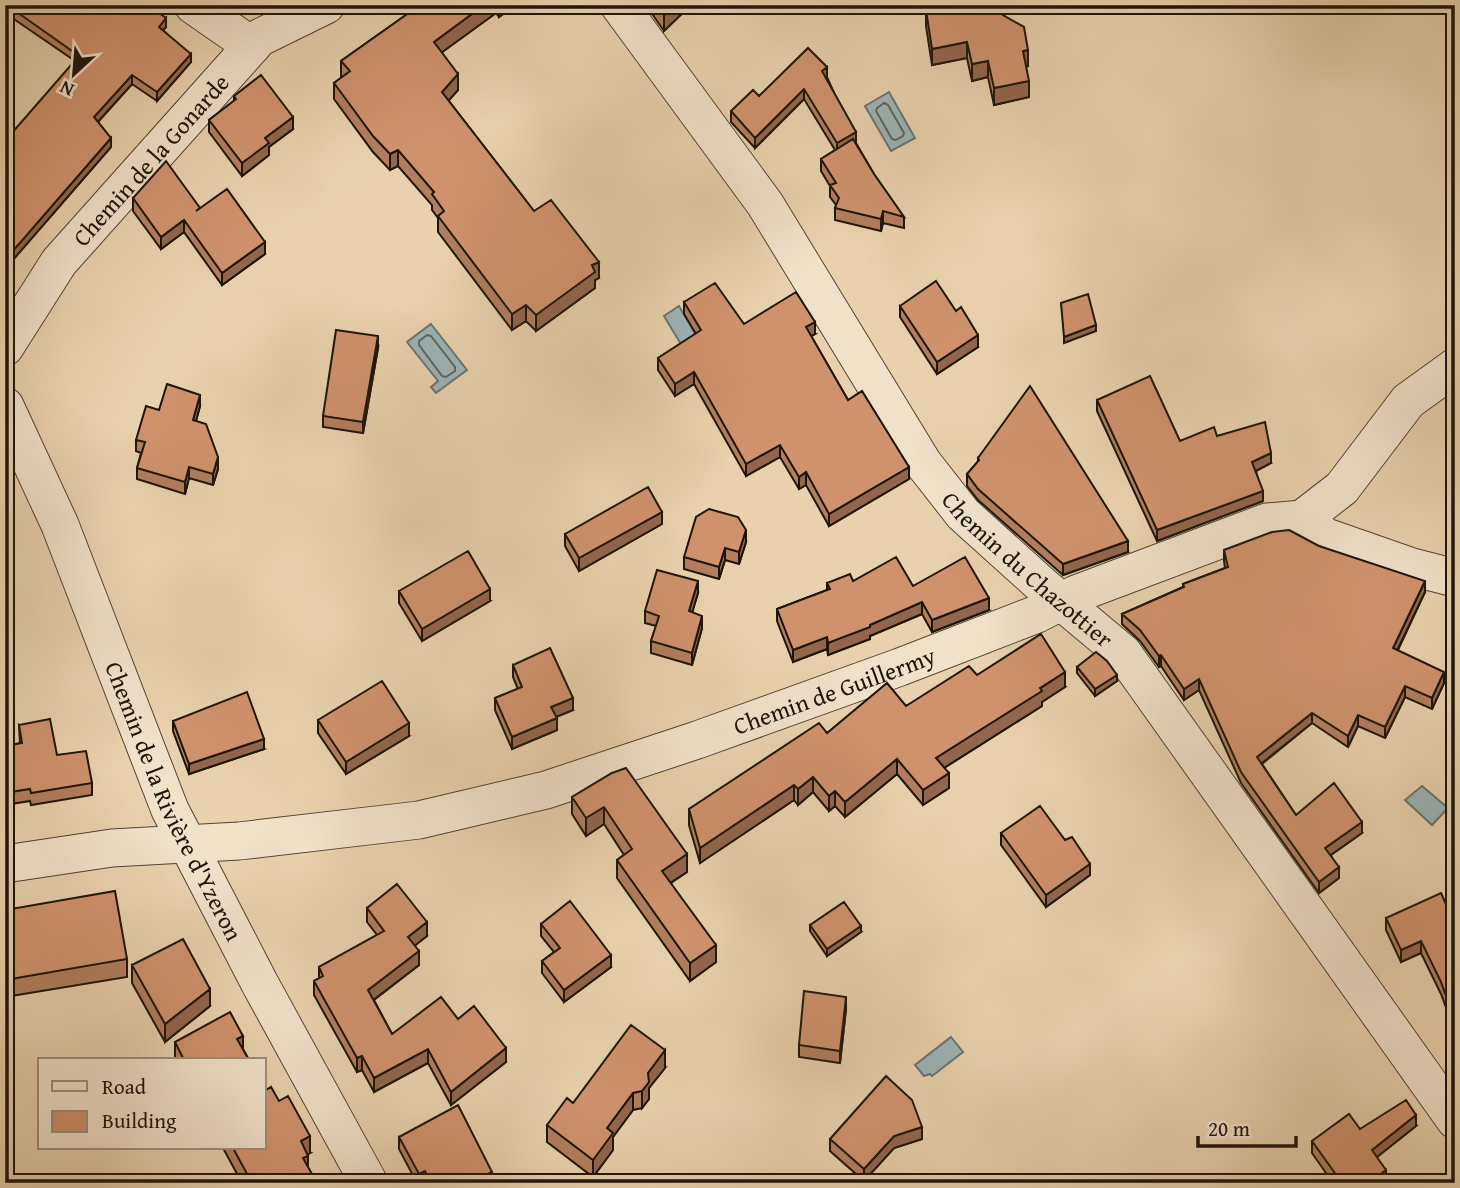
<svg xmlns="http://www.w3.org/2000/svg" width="1460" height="1188" font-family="'Gentium Book Plus',serif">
<rect width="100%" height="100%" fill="#e8d1ac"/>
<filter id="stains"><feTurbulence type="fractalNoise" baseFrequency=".00286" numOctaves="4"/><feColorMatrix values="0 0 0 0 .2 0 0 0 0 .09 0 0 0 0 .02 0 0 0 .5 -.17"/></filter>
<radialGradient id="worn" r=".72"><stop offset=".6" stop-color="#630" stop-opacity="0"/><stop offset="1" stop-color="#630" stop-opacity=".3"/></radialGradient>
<path fill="#9cb4b6" stroke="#697472" stroke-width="2" d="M889,92l26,46 -24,13 -26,-45z
M679,306l18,31 -15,9 -18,-30z
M431,324l36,46 -31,23 -5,-6 7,-6 -31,-39z
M1422,786l26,22 -16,17 -27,-25z
M951,1037l12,15 -31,24 -2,-2 -6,2 -9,-11z"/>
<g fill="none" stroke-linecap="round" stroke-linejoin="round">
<path stroke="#5c6460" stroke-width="2" d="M884,103l4,2 16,28 -1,3 -7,4 -4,-1 -16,-28 1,-3z
M427,335l4,1 24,31v4l-9,6 -4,-1 -23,-31v-4z"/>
<defs>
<g id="street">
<path d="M193,5l59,41"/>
<path id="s1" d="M619,5l146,199 158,259 40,51 81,73 79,66 332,467"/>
<path id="s2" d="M5,347l54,-85 200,-224 67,-33"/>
<path id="s3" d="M5,406l55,119 110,285 89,172 110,201"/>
<path d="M1302,519l40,-31 66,-87 47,-34"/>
<path id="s4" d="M5,864l107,-16 127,-7 180,-21 127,-30 151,-50 203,-73 137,-53 39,-20 191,-72 35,-3 24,18 86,30 43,11"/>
</g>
</defs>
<use href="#street" stroke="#504433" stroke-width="39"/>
<use href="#street" stroke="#f0e1c9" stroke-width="37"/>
</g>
<path fill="#b27e5e" stroke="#1d150b" stroke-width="2" d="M5,5h143l18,22 -3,3 28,32 -34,39 -25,-17 -34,38 13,25 -106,122v-128l70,-80 -70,-48z
M420,5h95l-16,12 -3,-4 -54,39 16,38 -10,10 86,111 65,67 -4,2v8l-59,43 -10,-10 -14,9 -74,-98v-14l-6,-8v-5l-34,-39 -8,4 -17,-18 -39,-53v-16l7,-5v-17z
M646,5h45l-27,26z
M926,10l77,5 25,51 -2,1 3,30 -35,8 -6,-28 -16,4 -5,-23 -35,7 -6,-39z
M827,77l29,66 18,31 30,43v11l-21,-5 -2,8 -46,-11v-12l1,-3 -6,-8v-11l-9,-15v-12l14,-9 -31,-51 -49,49 -24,-26v-11l28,-15z
M234,96l59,33 -24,18v8l-27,21 -33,-44v-12l25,-19z
M133,198l67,10 65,46 -43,31 -38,-53 -23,17 -28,-38z
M684,302l60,22 71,10 -4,2 37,64 61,79 -80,47 -23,-41 -7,4 -19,-32 -34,19 -52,-92 -19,12 -17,-26v-12l38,-24 -12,-20z
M900,306l78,41 -41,27 -37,-57z
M378,348l-15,85 -40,-6v-11z
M1097,400l83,41 37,-5 54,27 -15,8 7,30 -106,40 -60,-130z
M200,406l-4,15 22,48 -5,16 -24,-7 -4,16 -48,-15v-11l4,-15 -5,-2v-11l23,-30z
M978,458l150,94 -65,23 -85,-75 -11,-14v-12l11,-12z
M662,524l-83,47 -14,-25v-12z
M746,542l-7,22 -14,-4 -6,19 -35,-10v-12z
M1319,546l106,46 -27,58 46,33 -12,26 -27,-12 -20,41 -27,-12 -10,21 -36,-24 -50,41 34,51 66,18 -31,22 8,23 -20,15 -78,-110 -42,-93 -15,10 -23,-34 -2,1 -19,-26 -18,-17v-10l61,-27v-3l42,-16 -1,-7v-11z
M853,581l60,5 76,24 -57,22 -10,-18 -52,22v3l-42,16 -1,-6 -34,13 -16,-41v-12l50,-19v-7z
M399,591l91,10 -68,40 -23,-38z
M698,593l-6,19 10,16 -10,37 -41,-12v-12l5,-15 -11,-3v-12z
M513,665l60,45 -17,7 1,13 -45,19 -17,-39v-12l23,-9 -5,-12z
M1077,667l40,14 -22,15 -18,-23z
M977,675l88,12 -23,15v4l-98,62 5,20 -26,17 -26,-31 -52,43 -10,-11 -6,5 -16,-19 -15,13 -4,-5 -94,63 -11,-38v-16l138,-76 79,-27z
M318,720l91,16 -63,38 -28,-41z
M173,721l91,28 -75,25 -16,-43z
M19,725l73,58v12l-61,10 -1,-4 -25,4v-59l15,-3z
M612,773l75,99 -16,11 45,79 -26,19 -73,-103v-18l7,-5 -20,-31 -18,12 -14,-22v-17z
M1001,833l64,7 25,35 -44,32 -45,-62z
M367,908l60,28 -12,9 4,20 -45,35 18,34 66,-15 48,43 -55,43 -23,-42 -54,29 -12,-22 -5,2 -43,-77v-14l5,-3v-11l58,-32 -10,-13z
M1455,908v124l-14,-38 -20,-41 -20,9 -15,-32v-12l63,-7z
M5,910l122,49v18l-122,20z
M541,924l70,43 -47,35 -22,-29v-12l12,-9 -13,-16z
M810,925l51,7 -34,24 -17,-25z
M132,965l78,41 -45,36 -33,-59z
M846,1009l-6,54 -41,-6v-12z
M175,1042l68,7 6,11h-74z
M665,1068l-16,20v11l-7,9 -9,2 -20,27v13l-20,27 -46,-35v-17l26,-22z
M1416,1126l-39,31 9,25 -1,1h-52l-21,-30v-12l48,-12z
M399,1137l93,46h-75l-18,-34z
M830,1139h92l-28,9 -30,33 -34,-30z
M223,1148h41l46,5 -2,1v14l9,15h-75z"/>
<path fill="#91664c" stroke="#1d150b" stroke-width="2" d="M484,5h12v8l-62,45v-16z
M499,5h16l-16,12z
M675,5h16l-27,26v-16z
M166,18v9l-7,8v-8z
M967,42v16l-35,7v-16z
M1028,50v16l-5,1v-16z
M191,54v8l-34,39v-9z
M988,61v16l-16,4v-17z
M827,67v10l-5,4v-10z
M458,74v16l-16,18v-16z
M132,75v9l-38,42v-9z
M1029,81v16l-35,8v-17z
M804,89v10l-49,49v-10z
M293,117v12l-24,18v8l-27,21v-13l23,-25z
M856,132v11l-19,11v-11z
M111,138v9l-106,122v-9z
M398,150v16l-8,4v-16z
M883,211v12l-2,8v-12z
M184,220v12l-23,17v-12z
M265,242v12l-43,31v-12z
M599,262v16l-4,2v8l-59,43v-16l56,-50z
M526,305v16l-14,9v-16z
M815,322v12l-9,5v-12z
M1096,325v6l-32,12v-6z
M978,335v12l-41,27v-12z
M378,336v12l-15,85v-11z
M694,372v12l-19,12v-12z
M200,395v11l-7,26v-12z
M780,445v12l-34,19v-12z
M1271,453v10l-19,10v-11z
M218,457v12l-5,16v-11z
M189,467v11l-4,16v-12z
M909,467v12l-80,47v-12z
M806,472v13l-7,4v-12z
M1263,491v10l-106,40v-11z
M662,512v12l-83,47v-13z
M746,530v12l-7,22v-12z
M1128,541v11l-65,23v-11z
M725,548v12l-6,19v-12z
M698,581v12l-9,30v-12z
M1425,581v11l-32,67v-11z
M490,589v12l-68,40v-12z
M989,598v12l-57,22v-12z
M922,602v12l-52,22v3l-42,16v-12z
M702,616v12l-10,37v-12z
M827,637v12l-34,13v-12z
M1161,655v11l-2,1v-11z
M1065,672v15l-23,15v4l-106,67v-15z
M1444,672v11l-12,26v-11z
M1117,675v6l-22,15v-7z
M1199,679v11l-15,10v-11z
M1405,686v11l-20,41v-11z
M573,698v12l-22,9v-12z
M1312,713v10l-55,44v-10z
M1358,715v11l-10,21v-11z
M557,718v12l-45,19v-12z
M409,723v13l-63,38v-12z
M264,739v10l-75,25v-10z
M897,759v15l-52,43v-15z
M949,773v15l-26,17v-15z
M813,777v15l-15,13v-16z
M794,785v15l-94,63v-15z
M835,791v15l-6,5v-15z
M604,807v17l-18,12v-18z
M1362,822v11l-37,26v-11z
M687,854v18l-25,16v-17z
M1090,864v11l-44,32v-12z
M1339,867v11l-20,15v-11z
M427,922v14l-19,15v-14z
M861,926v6l-34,24v-7z
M1421,941v12l-20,9v-12z
M716,945v17l-26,19v-18z
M419,951v14l-51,39v-14z
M611,955v12l-47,35v-12z
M210,989v17l-45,36v-18z
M846,997v12l-6,54v-12z
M243,1036v16l-6,-13z
M506,1048v14l-55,43v-13z
M428,1049v14l-54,29v-14z
M665,1050v18l-16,20v11l-7,9v-17l6,-18z
M362,1056v14l-5,2v-14z
M633,1093v17l-20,27v13l-20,27v-17l14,-32z
M1416,1115v11l-44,35v-11z
M922,1127v12l-28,9 -30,33v-12l30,-33z
M310,1136v17l-9,5v-17z
M308,1156v16l-5,-14z
M1386,1170v12l-1,1h-17z
M425,1171v12h-6v-9z
M492,1172v11h-12v-5z"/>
<path fill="#cf926d" stroke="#1d150b" stroke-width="2" d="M7,5h141l18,13 -7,9 32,27 -34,38 -25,-17 -38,42 17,21 -106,122v-119l74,-85z
M420,5h64l-50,37 24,32 -16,18 92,119 17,-11 48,62 -7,3 3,7 -59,43 -10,-10 -14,9 -74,-98 6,-5 -12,-17 2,-2 -36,-42 -8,4 -17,-18 -39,-53 16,-12 -9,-10z
M657,5h18l-11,10z
M946,5h55l2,10 21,12 4,23 -5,1 6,30 -35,7 -6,-27 -16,3 -5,-22 -35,7 -6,-39z
M808,48l19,19 -5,4 34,61 -19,11 -33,-54 -49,49 -24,-27 22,-21 6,6z
M261,75l32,42 -28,21 4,5 -27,20 -33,-43 27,-21 -2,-3z
M853,139l21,35 30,43 -21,-6 -2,8 -46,-11 4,-10 -9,-13 6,-2 -15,-24z
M166,161l34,47 -4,3 31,-22 38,53 -43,31 -38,-53 -23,17 -28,-39z
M936,281l20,30 5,-4 17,28 -41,27 -37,-56z
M715,283l29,41 52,-32 19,30 -9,5 42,73 14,-9 47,76 -80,47 -23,-42 -7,5 -19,-32 -34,19 -52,-92 -19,12 -17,-26 43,-28 -17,-28z
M1088,294l8,31 -32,12 -3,-34z
M336,330l42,6 -15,86 -40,-6z
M1150,376l30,65 34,-14 3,9 48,-14 6,31 -19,9 11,29 -106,39 -60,-130z
M167,384l33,11 -7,25 13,4 12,33 -5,17 -24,-7 -4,15 -48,-14 8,-26 -9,-2 10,-34 13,4z
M1030,386l98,155 -65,23 -85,-75 -11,-15 12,-14 -1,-2z
M648,487l14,25 -83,46 -14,-24z
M709,509l29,8 8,13 -7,22 -14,-4 -6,19 -35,-10 12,-40z
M1289,530l30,16 106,35 -32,67 51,24 -12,26 -27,-12 -20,41 -27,-12 -10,21 -36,-23 -55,44 39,58 38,-32 28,39 -37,26 14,19 -20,15 -78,-110 -42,-93 -15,10 -23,-34 -2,1 -19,-26 -18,-16 62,-27 -1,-3 45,-17 -4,-17 48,-18z
M468,551l22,38 -68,40 -23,-38z
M896,557l17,29 52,-29 24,41 -57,22 -10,-18 -52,23v2l-42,16 -1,-6 -34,13 -16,-41 53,-20 -3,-6 23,-9 3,7z
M657,570l41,11 -9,30 13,5 -10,37 -41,-12 8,-25 -14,-5z
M1041,634l24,38 -25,16 2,3 -106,67 13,15 -26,17 -26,-31 -52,43 -10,-11 -6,5 -16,-19 -15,12 -4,-4 -94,63 -11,-39 130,-86 8,10 60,-50 19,23 63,-40 8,9z
M550,648l23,50 -22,9 6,11 -45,19 -17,-39 27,-11 -9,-22z
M1096,652l11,9 10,14 -22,14 -18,-22z
M382,681l27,42 -63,39 -28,-42z
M247,692l17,47 -75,25 -16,-43z
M50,719l7,36 29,-4 6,32 -61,10 -1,-4 -25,4v-47l17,-3 -3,-18z
M626,768l61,86 -25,17 54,74 -26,18 -73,-103 15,-11 -28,-42 -18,11 -14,-21 40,-24z
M1040,806l25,34 7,-3 18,27 -44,31 -45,-62z
M397,884l30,38 -19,15 11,14 -51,39 24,44 49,-37 17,22 16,-13 32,42 -55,44 -23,-43 -54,29 -12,-22 -5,2 -43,-77 9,-5 -4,-9 65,-36 -17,-23z
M115,891l12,68 -122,21v-70z
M1441,893l8,18 6,-2v112l-14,-39 -20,-41 -20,9 -15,-32z
M570,901l41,54 -47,35 -22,-29 18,-13 -19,-24z
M844,902l17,24 -34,23 -17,-24z
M183,939l27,50 -45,35 -33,-59z
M804,991l42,6 -6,54 -41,-6z
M230,1012l13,24 -6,3 12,21h-65l-9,-18z
M631,1025l34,25 -17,23 1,9 -7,9 -9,2 -26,35 6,5 -20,27 -46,-35 20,-27 6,5z
M886,1076l26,24 10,27 -28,9 -30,33 -34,-30z
M264,1087l2,3 5,-3 8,14 9,-5 22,40 -9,5 7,15 -5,2 14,25h-65l-19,-35h31z
M1406,1100l10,15 -44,35 14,20 -18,13h-12l-1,-2 -3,2h-10l-30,-42 37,-27 11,15z
M458,1105l34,67 -12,6 2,5h-51l-6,-12 -6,3 -20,-37z"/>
<g text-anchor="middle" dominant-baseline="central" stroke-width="7" stroke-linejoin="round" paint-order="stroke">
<g font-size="24" fill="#1d150b" stroke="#f0e1c9">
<text stroke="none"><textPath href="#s2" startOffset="238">Chemin de la Gonarde</textPath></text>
<text stroke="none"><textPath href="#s1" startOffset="700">Chemin du Chazottier</textPath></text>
<text stroke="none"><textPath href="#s4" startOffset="852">Chemin de Guillermy</textPath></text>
<text stroke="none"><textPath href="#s3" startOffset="430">Chemin de la Rivière d'Yzeron</textPath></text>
</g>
</g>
<rect width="1460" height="1188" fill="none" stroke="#e8d1ac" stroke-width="28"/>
<rect x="7" y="7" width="1446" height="1174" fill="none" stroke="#1d150b" stroke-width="3.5"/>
<rect x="14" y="14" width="1432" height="1160" fill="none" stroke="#1d150b" stroke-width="2"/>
<rect x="38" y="1058" width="228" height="91" fill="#f0e1c9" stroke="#9c8f7d" stroke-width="2"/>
<rect x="52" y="1081" width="35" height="10" fill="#f0e1c9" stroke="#9c8f7d" stroke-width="2"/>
<text x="102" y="1094" font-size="21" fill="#1d150b">Road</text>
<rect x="52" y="1111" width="35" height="21" fill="#cf926d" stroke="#9c8f7d" stroke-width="2"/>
<text x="102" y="1128" font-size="21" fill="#1d150b">Building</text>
<g transform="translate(74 74) rotate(206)" stroke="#f0e1c9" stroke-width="5" paint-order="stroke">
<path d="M0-5L12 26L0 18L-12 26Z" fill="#1d150b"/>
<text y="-10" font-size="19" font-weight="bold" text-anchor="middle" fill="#1d150b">N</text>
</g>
<path d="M1198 1136v10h98v-10" fill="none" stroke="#1d150b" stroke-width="3.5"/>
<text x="1208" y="1136" font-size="21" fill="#1d150b" stroke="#f0e1c9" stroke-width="5" paint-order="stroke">20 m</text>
<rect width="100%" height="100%" filter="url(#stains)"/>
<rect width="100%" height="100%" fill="url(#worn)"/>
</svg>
